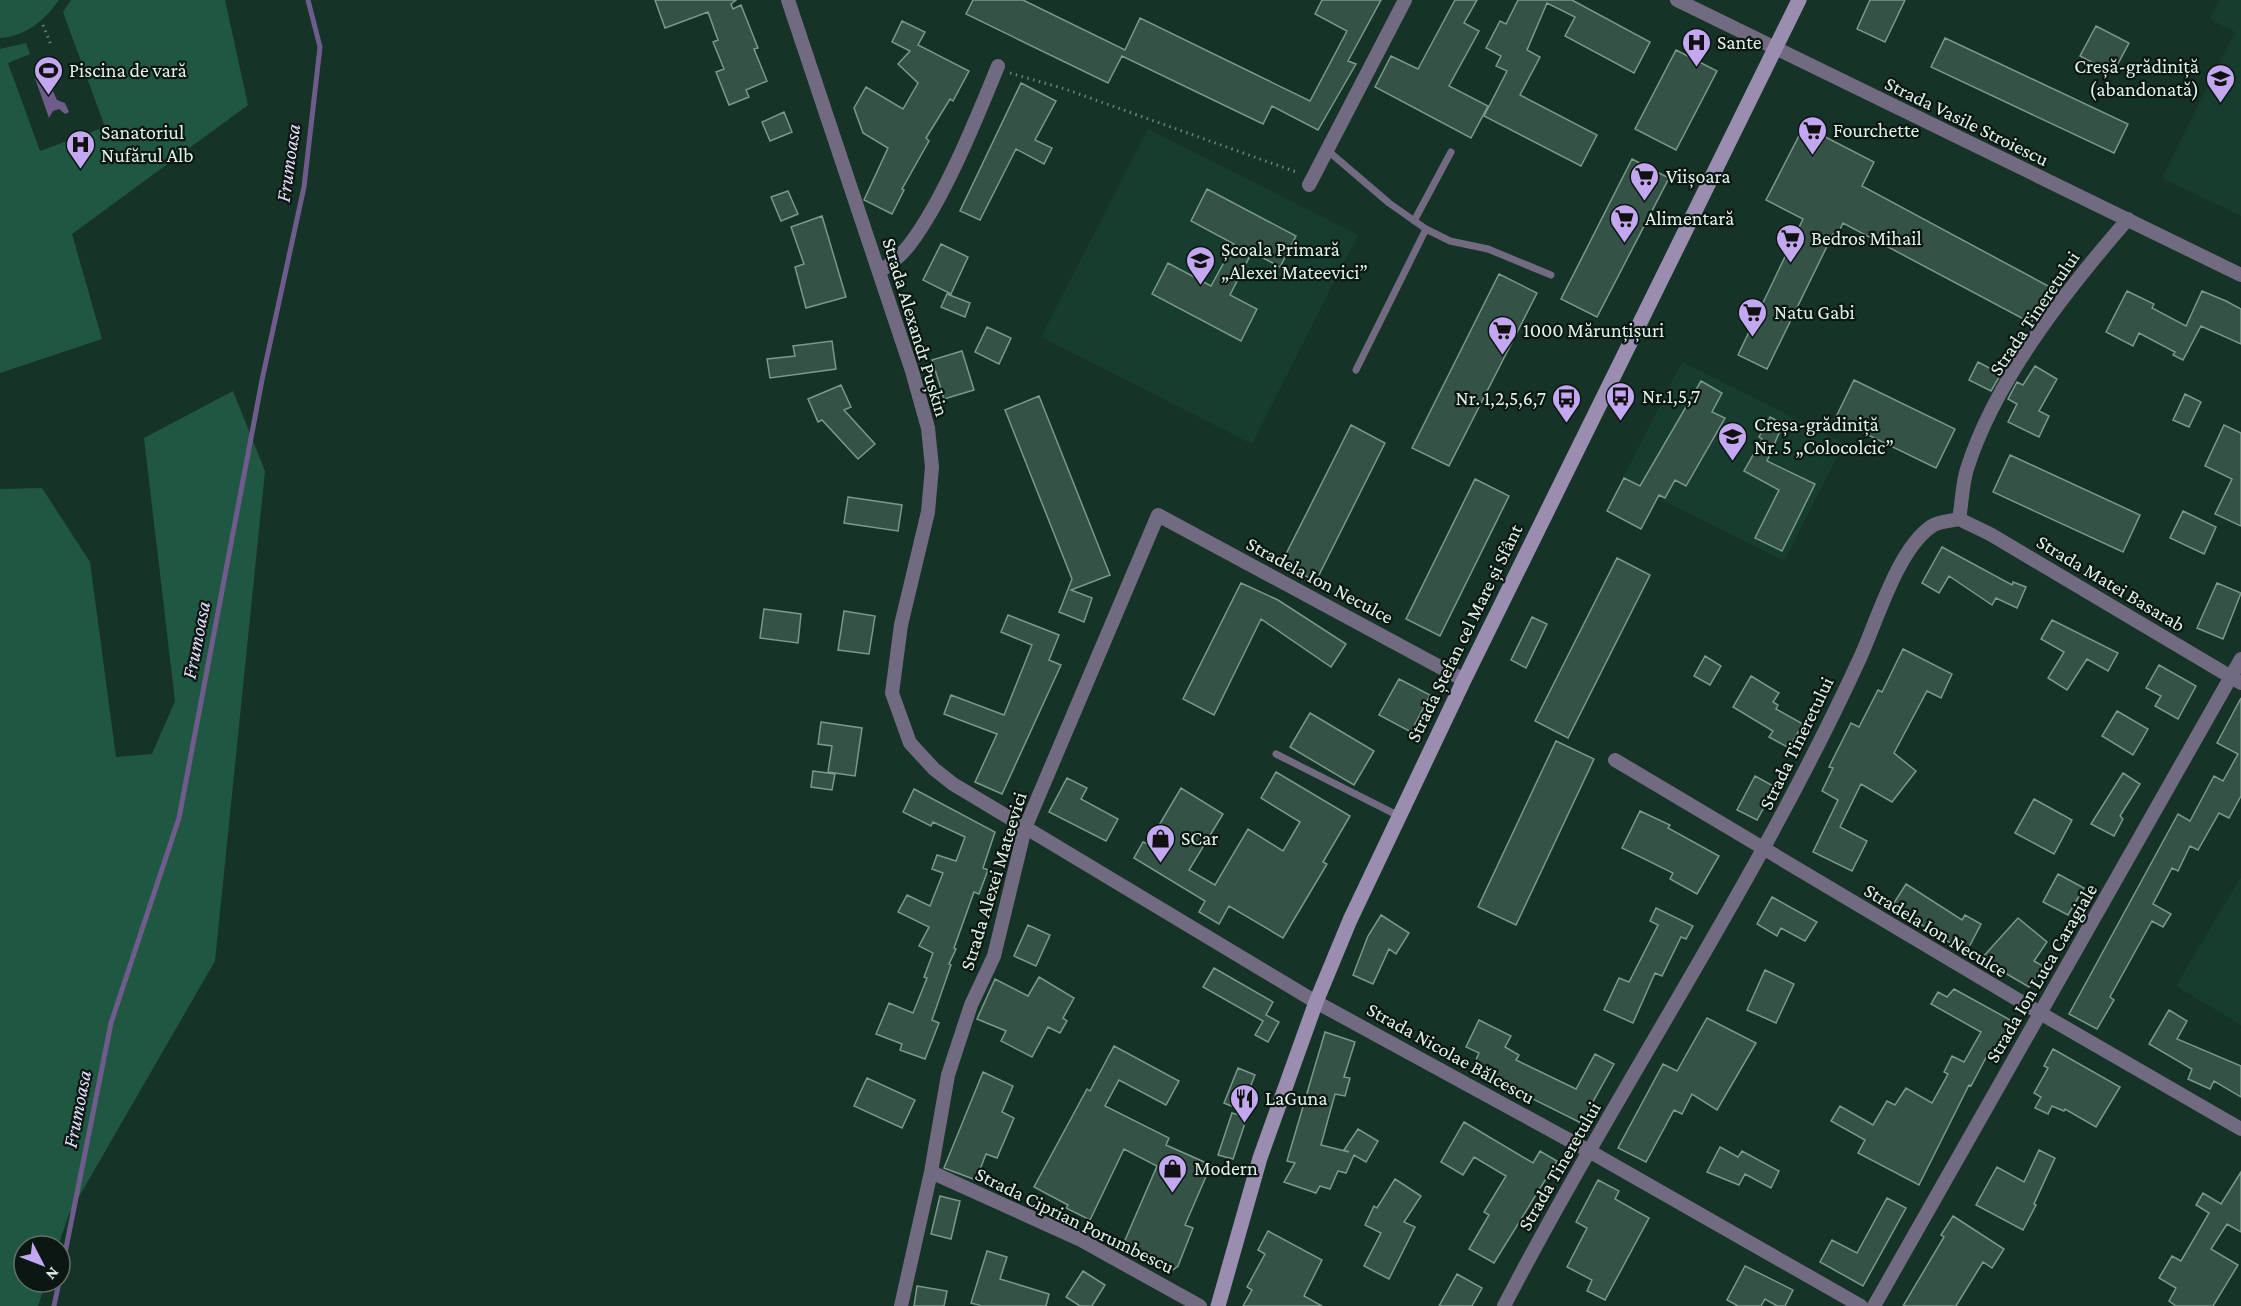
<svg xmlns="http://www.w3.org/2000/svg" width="2241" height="1306" font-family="'Crimson Pro',serif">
<rect width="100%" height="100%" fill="#163327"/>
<path fill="#173d2f" d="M2220,0h21v216l-79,-38 73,-146 -25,-13z
M1148,129l210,106 -106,209 -211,-107z
M1682,362l162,81 -60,118 -162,-81z
M2241,877v148l-65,-39z"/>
<path fill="#205742" d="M0,0h59c-15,21 -33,36 -59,38z
M71,0h154l23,105 -176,129 30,105 -102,34v-324l26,-6 4,11 -22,9 32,88 65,-24 -42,-115z
M233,391l32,80 -50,490 -146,253 -11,32h-34v36h22l-8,24h-38v-817l42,-1 48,74 26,195 36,-3 23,-53 -31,-263z"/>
<path fill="#6f5c8c" d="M54,71l4,11 -5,9 4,9 8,3 4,9 -4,2 -6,-5 -6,2 -4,7 -14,-40z"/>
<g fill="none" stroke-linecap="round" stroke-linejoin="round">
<path stroke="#6f5c8c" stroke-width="5" d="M60,1278l51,-255 68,-205 83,-438 42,-193 16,-140 -12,-47
M54,1306l5,-24"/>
</g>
<path fill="#355246" stroke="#7a998b" stroke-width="1.5" d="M655,0h81l-5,4 2,5 8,-4 17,43 -4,1 13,32 -21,9 3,7 -20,8 -13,-33 8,-3 -11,-27 5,-2 -10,-28 -43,16z
M973,0h50l102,50 15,-32 170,83 37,-70 -32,-17 7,-14h59l-33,61 8,3 -38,66 -46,-24 -9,18 -141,-68 -14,27 -142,-69z
M1455,0h22l-13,23 15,8 -30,55 39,20 -17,32 -96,-51 16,-31 27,13z
M1518,0h54l78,42 -16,31 -69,-37 10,-19 -28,-14 -20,47 13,7 -20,38 77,40 -16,31 -97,-50 23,-45 -11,-5 5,-10 -15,-8 14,-27 6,3z
M1870,0h35l-20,42 -28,-13z
M902,21l23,11 -7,13 51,26 -16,30 -3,-2 -24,39 3,3 -27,48 2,1 -12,24 -28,-14 24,-52 -25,-15 -9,-25 12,-21 37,22 15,-26 -20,-19 12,-13 -18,-9z
M2096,26l33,17 -16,30 -33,-17z
M1945,38l183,86 -14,29 -183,-86z
M1676,50l41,21 -41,79 -41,-21z
M1021,83l35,18 -21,39 17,8 -8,16 -28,-15 -36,71 -20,-9z
M784,112l8,20 -22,9 -8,-19z
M1804,126l70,36 -12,24 188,101 -19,36 -188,-100 -6,13 -4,-2 -66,135 -29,-14 65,-136 -37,-19z
M1632,159l37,19 -72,139 -36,-18z
M1207,189l89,47 -16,31 -28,-15 -22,43 27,14 -16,32 -89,-47 16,-31 43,23 23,-42 -43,-23z
M788,191l10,23 -17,7 -10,-24z
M822,216l24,81 -40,11 -11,-41 9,-3 -13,-37z
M941,244l27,13 -17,37 -28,-14z
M1499,274l38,19 -88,173 -37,-18z
M2127,291l27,13 -2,4 34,18 16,-35 24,10 15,8v35l-40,-18 -18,34 -10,-5 2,-3 -36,-19 -6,13 -27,-14z
M947,294l23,9 -5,14 -24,-10z
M987,327l24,11 -12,26 -24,-12z
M832,341l4,28 -66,9 -3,-19 28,-3 -2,-10z
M962,351l12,39 -30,9 -12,-39z
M1978,362l23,12 -10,17 -22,-11z
M2035,366l22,13 -18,32 10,5 -10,21 -31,-15 9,-18 -9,-5 9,-17 6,3z
M1854,380l101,49 -19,39 -101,-49z
M1701,381l21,12 -10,19 13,6 -39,68 -11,-6 -10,18 -6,-3 -18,34 -34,-18 17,-33 16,8z
M841,385l10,22 -7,3 31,34 -17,15 -36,-39 -4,2 -10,-23z
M2185,394l16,8 -12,25 -16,-7z
M1039,396l71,179 -39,15 21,8 -8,24 -25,-10 13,-33 -67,-169z
M1770,417l13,7 -16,37 48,23 -33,67 -27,-13 24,-48 -35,-19 18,-32 -3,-2z
M1351,425l34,18 -69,138 -35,-17z
M2224,425l17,8v93l-26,-12 17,-35 -27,-13z
M2010,455l130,60 -17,37 -130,-60z
M1475,479l34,17 -69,140 -34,-17z
M848,497l54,8 -4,26 -54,-8z
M2183,511l33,16 -12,27 -34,-16z
M1942,547l70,38 1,-3 13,5 -9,21 -21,-10 -4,7 -43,-29 -10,17 -17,-10z
M1617,558l33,17 -82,163 -33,-17z
M1241,583l37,17 68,44 -15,23 -70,-48 -47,96 -31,-16z
M2217,583l24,10 -18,46 -26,-11z
M764,609l37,5 -3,29 -38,-5z
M844,611l31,5 -6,38 -31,-4z
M1008,615l51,20 -10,25 12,5 -59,129 -27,-12 22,-48 -53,-20 7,-19 53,20 28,-70 -31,-13z
M1532,617l15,7 -21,44 -15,-8z
M2052,620l66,33 -10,18 -21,-12 -20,31 -19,-12 16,-26 -23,-13z
M1903,649l49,25 -11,24 -14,-7 -33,62 22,18 -24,31 -31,-18 -21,43 27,14 -15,30 -39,-19 25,-52 -16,-9 11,-23 -4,-1 22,-44 8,4 19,-37 4,2z
M1705,656l16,10 -11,19 -16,-9z
M2159,665l37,21 -18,33 -23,-13 6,-10 -15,-8z
M1751,676l28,17 -6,9 5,3 -2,4 27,15 -14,24 -20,-11 4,-6 -40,-24z
M1399,679l31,16 -19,37 -32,-17z
M2241,698v98l-12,22 -10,-5 -21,37 -8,-4 -12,25 -6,-3 -19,36 18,10 -8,13 -11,-6 -42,76 4,3 -17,29 -28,-15 109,-200 12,7 24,-45 9,5 15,-27 -21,-11z
M2117,711l31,18 -15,26 -31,-19z
M1310,713l64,38 -20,34 -64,-38z
M821,722l41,6 -7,48 -27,-4 4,-26 -14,-2z
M1556,741l38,18 -78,166 -38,-18z
M813,771l22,3 -3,16 -21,-3z
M1276,772l74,44 -27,46 4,2 -44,74 -54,-32 -10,18 -20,-12 6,-11 -71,-43 9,-16 5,2 33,-56 42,26 -34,56 26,15 33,-56 35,22 17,-29 -39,-24z
M2123,773l17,11 -20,32 3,3 -9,17 -23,-12z
M1755,776l20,11 -18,33 -20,-10z
M1067,778l20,10 -6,11 37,20 -12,22 -57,-29z
M914,789l81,43 -12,36 5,2 -9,24 -5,-2 -20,56 2,1 -7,15 2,1 -19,55 7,3 -14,36 -25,-9 2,-6 -26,-10 13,-31 24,10 14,-35 -3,-1 9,-24 -14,-7 10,-19 -31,-15 9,-17 23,11 13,-33 -11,-4 5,-14 19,6 9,-24 -32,-15 -2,4 -28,-14z
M2034,799l38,21 -18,34 -39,-21z
M1640,811l30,14 -2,3 51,28 -22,38 -27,-15 3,-6 -51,-25z
M2058,874l26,14 -16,27 -25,-13z
M1906,884l56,36 3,-5 16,9 -15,29 -74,-47z
M1772,897l45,25 -12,19 -24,-13 -4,8 -20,-12z
M1656,908l37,18 -7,13 -5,-2 -19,39 -7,-3 -22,50 -29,-13 15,-32 10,4 29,-57 -8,-4z
M1381,915l28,18 -13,21 -7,-5 -16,35 -20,-9 15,-39z
M2018,918l29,24 -13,19 9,5 -14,21 -48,-28z
M1028,925l22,10 -14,31 -22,-10z
M1214,968l59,34 -7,13 13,7 -11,20 -13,-7 8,-14 -60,-34z
M1765,970l29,14 -18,39 -29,-13z
M1039,977l35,21 -11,20 4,3 -7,12 -12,-6 -16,30 -31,-16 5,-10 -29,-12 18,-40 33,17z
M1954,989l58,32 -18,34 -5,-3 -18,34 -2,-1 -50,100 -61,-32 7,-13 -34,-19 9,-15 33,19 14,-24 8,4 11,-17 26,15 16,-29 -4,-2 8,-16 12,6 17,-30 -50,-28 7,-12 9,5z
M2169,1010l18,11 -10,18 64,27v31l-27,-16 -4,8 -22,-10 4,-10 -43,-25z
M1707,1018l49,25 -39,67 -25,-16 -10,20 -8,-4 -28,52 -28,-14 45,-84 14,7z
M1479,1020l32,16 -6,11 14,8 -3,5 60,29 19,-35 19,10 -33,59 -90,-45 3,-4 -20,-10 5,-11 -13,-6z
M1325,1032l30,10 -11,35 6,1 -5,18 -10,-2 -14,51 28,7 -5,-2 14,-21 20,12 -12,21 -12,-7 -8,18 -8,-2 -8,18 -10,-3 -4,7 -32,-11 11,-19 -8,-2z
M1114,1046l65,35 -13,24 -47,-25 -14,26 64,32 -3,7 45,20 -26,60 8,3 -15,38 -5,4 -51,-23 35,-81 -33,-17 -34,71 -24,-12 2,-3 -34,-18 53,-98 3,2z
M2053,1049l67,38 -24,40 -31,-18 -1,2 -12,-5 -4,8 -13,-6 6,-11 -7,-4 14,-25 -4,-2z
M1238,1068l17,7 -14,35 -17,-7z
M983,1072l30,14 -11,26 12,6 -17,40 -11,-4 -10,26 -32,-12z
M867,1078l48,22 -13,28 -48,-22z
M1232,1113l15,4 -14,42 -15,-4z
M1464,1122l69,41 7,-12 17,10 -63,102 -25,-14 20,-34 -5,-3 22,-36 -32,-19 -11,18 -22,-13z
M1720,1147l18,10 4,-6 37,20 -8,17 -26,-14 -6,11 -32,-13z
M2039,1150l16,8 -21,46 2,1 -13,25 -47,-25 21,-38 27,15z
M2241,1172v60l-14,-8 -16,25 27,16 -25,41h-37l-7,-5 7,-13 -17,-10 13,-22 9,5 28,-48 -13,-8 7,-12 18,11z
M1395,1179l26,17 -17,26 11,5 -26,52 -25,-13 17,-33 -16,-8 9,-19 3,2z
M1598,1180l21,11 -4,8 34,19 -44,82 -18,-9 5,-11 -25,-13 20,-39 -11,-6z
M940,1196l20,5 -9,38 -20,-5z
M1887,1198l19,10 -43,78 -43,-24 12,-22 25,13z
M1953,1216l51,33 -12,19 -9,-6 -27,44h-53l41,-69 -3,-2z
M1268,1231l54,29 -18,36 18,10h-79l9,-16 -5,-3 18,-33 -7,-4z
M987,1251l20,6 -7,22 49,15 -3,12h-64l-11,-3z
M1745,1266l48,24 -8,16h-8l-12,-7 -4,7h-23l-11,-6z
M1083,1271l22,14 -13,21h-12l-14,-9z
M1457,1274l25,14 -10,18h-33z
M917,1286l30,5 -3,15h-30z"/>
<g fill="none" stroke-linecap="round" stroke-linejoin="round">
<path stroke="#6a8277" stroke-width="3" stroke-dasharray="1.5 4.5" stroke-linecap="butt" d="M43,25l8,20
M1010,73l55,16 234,84"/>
<path stroke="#726a80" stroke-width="7" d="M1327,150l62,53 37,26 24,12 38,8 63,26
M1414,221l37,-69
M1356,370l70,-141
M1276,754l123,62"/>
<path stroke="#726a80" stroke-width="14" d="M788,0l124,371 16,57 4,39 -4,45 -27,113 -9,68 18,50 24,26 19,15 363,218 273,149 272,155
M1677,0l564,275
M1309,185l96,-185
M879,272c12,-8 22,-16 31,-28 34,-45 66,-124 88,-178
M1959,519l31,15 251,149
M1615,760l425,253 201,116
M931,1172l148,67 121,67
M901,1306l30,-134 17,-97 23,-70 23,-49 31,-128 133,-313 306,165
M1504,1306c114,-219 253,-423 356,-648 17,-37 38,-110 72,-132 7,-5 20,-5 27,-7 3,-16 3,-34 8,-50 28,-89 100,-180 161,-250
M1874,1306l367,-647"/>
<path stroke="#9a8db0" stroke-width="15" d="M1218,1306l42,-148 56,-156 34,-82 114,-240 335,-680"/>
</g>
<defs>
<symbol id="hospital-pin" viewBox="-11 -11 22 30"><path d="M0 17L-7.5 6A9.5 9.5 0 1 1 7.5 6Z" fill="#c4a7f1" stroke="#0b1712"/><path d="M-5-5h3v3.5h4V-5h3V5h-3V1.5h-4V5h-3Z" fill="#111"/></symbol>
<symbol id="stadium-pin" viewBox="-11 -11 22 30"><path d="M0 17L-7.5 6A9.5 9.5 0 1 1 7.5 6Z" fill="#c4a7f1" stroke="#0b1712"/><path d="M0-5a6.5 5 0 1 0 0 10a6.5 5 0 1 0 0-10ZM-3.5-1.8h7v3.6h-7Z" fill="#111"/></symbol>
<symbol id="school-pin" viewBox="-11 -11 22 30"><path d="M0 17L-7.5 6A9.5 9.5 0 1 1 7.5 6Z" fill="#c4a7f1" stroke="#0b1712"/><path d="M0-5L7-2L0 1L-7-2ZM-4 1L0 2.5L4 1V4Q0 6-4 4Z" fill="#111"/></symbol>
<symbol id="supermarket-pin" viewBox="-11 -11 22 30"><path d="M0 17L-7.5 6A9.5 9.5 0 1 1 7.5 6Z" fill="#c4a7f1" stroke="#0b1712"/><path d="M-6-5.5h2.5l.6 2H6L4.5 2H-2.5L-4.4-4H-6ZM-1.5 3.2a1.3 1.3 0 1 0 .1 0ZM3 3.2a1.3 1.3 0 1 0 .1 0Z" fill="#111"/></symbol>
<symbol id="bus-pin" viewBox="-11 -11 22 30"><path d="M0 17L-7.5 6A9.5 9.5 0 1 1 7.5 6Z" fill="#c4a7f1" stroke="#0b1712"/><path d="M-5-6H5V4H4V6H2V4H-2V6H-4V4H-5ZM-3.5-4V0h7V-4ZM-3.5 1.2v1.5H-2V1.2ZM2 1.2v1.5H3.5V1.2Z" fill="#111"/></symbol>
<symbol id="shop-pin" viewBox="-11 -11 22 30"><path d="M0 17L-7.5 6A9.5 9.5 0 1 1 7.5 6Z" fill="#c4a7f1" stroke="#0b1712"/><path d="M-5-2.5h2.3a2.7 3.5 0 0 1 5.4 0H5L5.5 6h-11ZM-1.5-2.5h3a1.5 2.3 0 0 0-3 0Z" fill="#111"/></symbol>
<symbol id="restaurant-pin" viewBox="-11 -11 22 30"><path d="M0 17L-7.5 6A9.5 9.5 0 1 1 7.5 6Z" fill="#c4a7f1" stroke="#0b1712"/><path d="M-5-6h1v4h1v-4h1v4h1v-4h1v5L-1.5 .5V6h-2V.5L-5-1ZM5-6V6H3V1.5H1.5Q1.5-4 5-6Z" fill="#111"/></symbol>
</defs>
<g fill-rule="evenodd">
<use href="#hospital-pin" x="1680" y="26" width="33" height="45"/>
<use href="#stadium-pin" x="32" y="54" width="33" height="45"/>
<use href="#school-pin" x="2204" y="62" width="33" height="45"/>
<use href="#supermarket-pin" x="1796" y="114" width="33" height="45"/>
<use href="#hospital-pin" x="64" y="128" width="33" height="45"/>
<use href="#supermarket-pin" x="1628" y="160" width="33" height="45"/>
<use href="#supermarket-pin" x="1608" y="202" width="33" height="45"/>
<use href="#supermarket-pin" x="1774" y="222" width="33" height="45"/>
<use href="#school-pin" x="1184" y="244" width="33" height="45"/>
<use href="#supermarket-pin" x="1736" y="296" width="33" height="45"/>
<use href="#supermarket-pin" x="1486" y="314" width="33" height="45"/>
<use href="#bus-pin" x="1604" y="380" width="33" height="45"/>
<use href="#bus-pin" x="1550" y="382" width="33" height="45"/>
<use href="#school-pin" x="1716" y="420" width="33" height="45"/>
<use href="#shop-pin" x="1144" y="822" width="33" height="45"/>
<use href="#restaurant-pin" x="1228" y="1082" width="33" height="45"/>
<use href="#shop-pin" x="1156" y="1152" width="33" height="45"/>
</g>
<g text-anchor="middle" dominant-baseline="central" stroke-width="4.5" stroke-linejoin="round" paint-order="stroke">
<g font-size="20" fill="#e1f2e9" stroke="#0b1712" text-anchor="start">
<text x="1717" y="42">Sante</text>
<text x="2199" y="66" text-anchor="end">Creșă-grădiniță<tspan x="2199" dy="23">(abandonată)</tspan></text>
<text x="69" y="70">Piscina de vară</text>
<text x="1833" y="130">Fourchette</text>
<text x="101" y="132">Sanatoriul<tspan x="101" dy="23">Nufărul Alb</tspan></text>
<text x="1666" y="176">Viișoara</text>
<text x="1645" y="218">Alimentară</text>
<text x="1811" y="238">Bedros Mihail</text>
<text x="1221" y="249">Școala Primară<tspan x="1221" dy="23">„Alexei Mateevici”</tspan></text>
<text x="1774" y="312">Natu Gabi</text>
<text x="1523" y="330">1000 Mărunțișuri</text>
<text x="1642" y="396">Nr.1,5,7</text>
<text x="1546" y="398" text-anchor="end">Nr. 1,2,5,6,7</text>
<text x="1754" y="424">Creșa-grădiniță<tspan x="1754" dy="23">Nr. 5 „Colocolcic”</tspan></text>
<text x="1181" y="838">SCar</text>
<text x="1265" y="1098">LaGuna</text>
<text x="1194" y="1168">Modern</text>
</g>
<g font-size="20" fill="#e1f2e9" stroke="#0b1712">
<text transform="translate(1967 121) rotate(26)">Strada Vasile Stroiescu</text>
<text transform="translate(2034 313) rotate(-56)">Strada Tineretului</text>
<text transform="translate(916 327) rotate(73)">Strada Alexandr Pușkin</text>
<text transform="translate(1320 580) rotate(28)">Stradela Ion Neculce</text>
<text transform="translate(2111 583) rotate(31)">Strada Matei Basarab</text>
<text transform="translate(1464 633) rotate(-64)">Strada Ștefan cel Mare și Sfânt</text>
<text transform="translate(1796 743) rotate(-64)">Strada Tineretului</text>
<text transform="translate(993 881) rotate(-73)">Strada Alexei Mateevici</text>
<text transform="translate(1936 930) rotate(31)">Stradela Ion Neculce</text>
<text transform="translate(2041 973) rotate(-60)">Strada Ion Luca Caragiale</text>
<text transform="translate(1451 1053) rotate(29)">Strada Nicolae Bălcescu</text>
<text transform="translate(1559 1166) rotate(-60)">Strada Tineretului</text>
<text transform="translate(1075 1220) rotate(26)">Strada Ciprian Porumbescu</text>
</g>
<g font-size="21" font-style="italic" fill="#e8ddfc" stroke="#0b1712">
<text transform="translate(288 163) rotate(-82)">Frumoasa</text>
<text transform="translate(196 640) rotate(-79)">Frumoasa</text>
<text transform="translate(77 1109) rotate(-79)">Frumoasa</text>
</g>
</g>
<g transform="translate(42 1264) rotate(132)"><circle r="28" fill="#0b1712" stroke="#616f68" stroke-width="1.5"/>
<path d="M0-4.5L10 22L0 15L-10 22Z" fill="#c4a7f1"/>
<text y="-9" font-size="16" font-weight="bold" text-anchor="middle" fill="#e1f2e9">N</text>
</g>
</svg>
